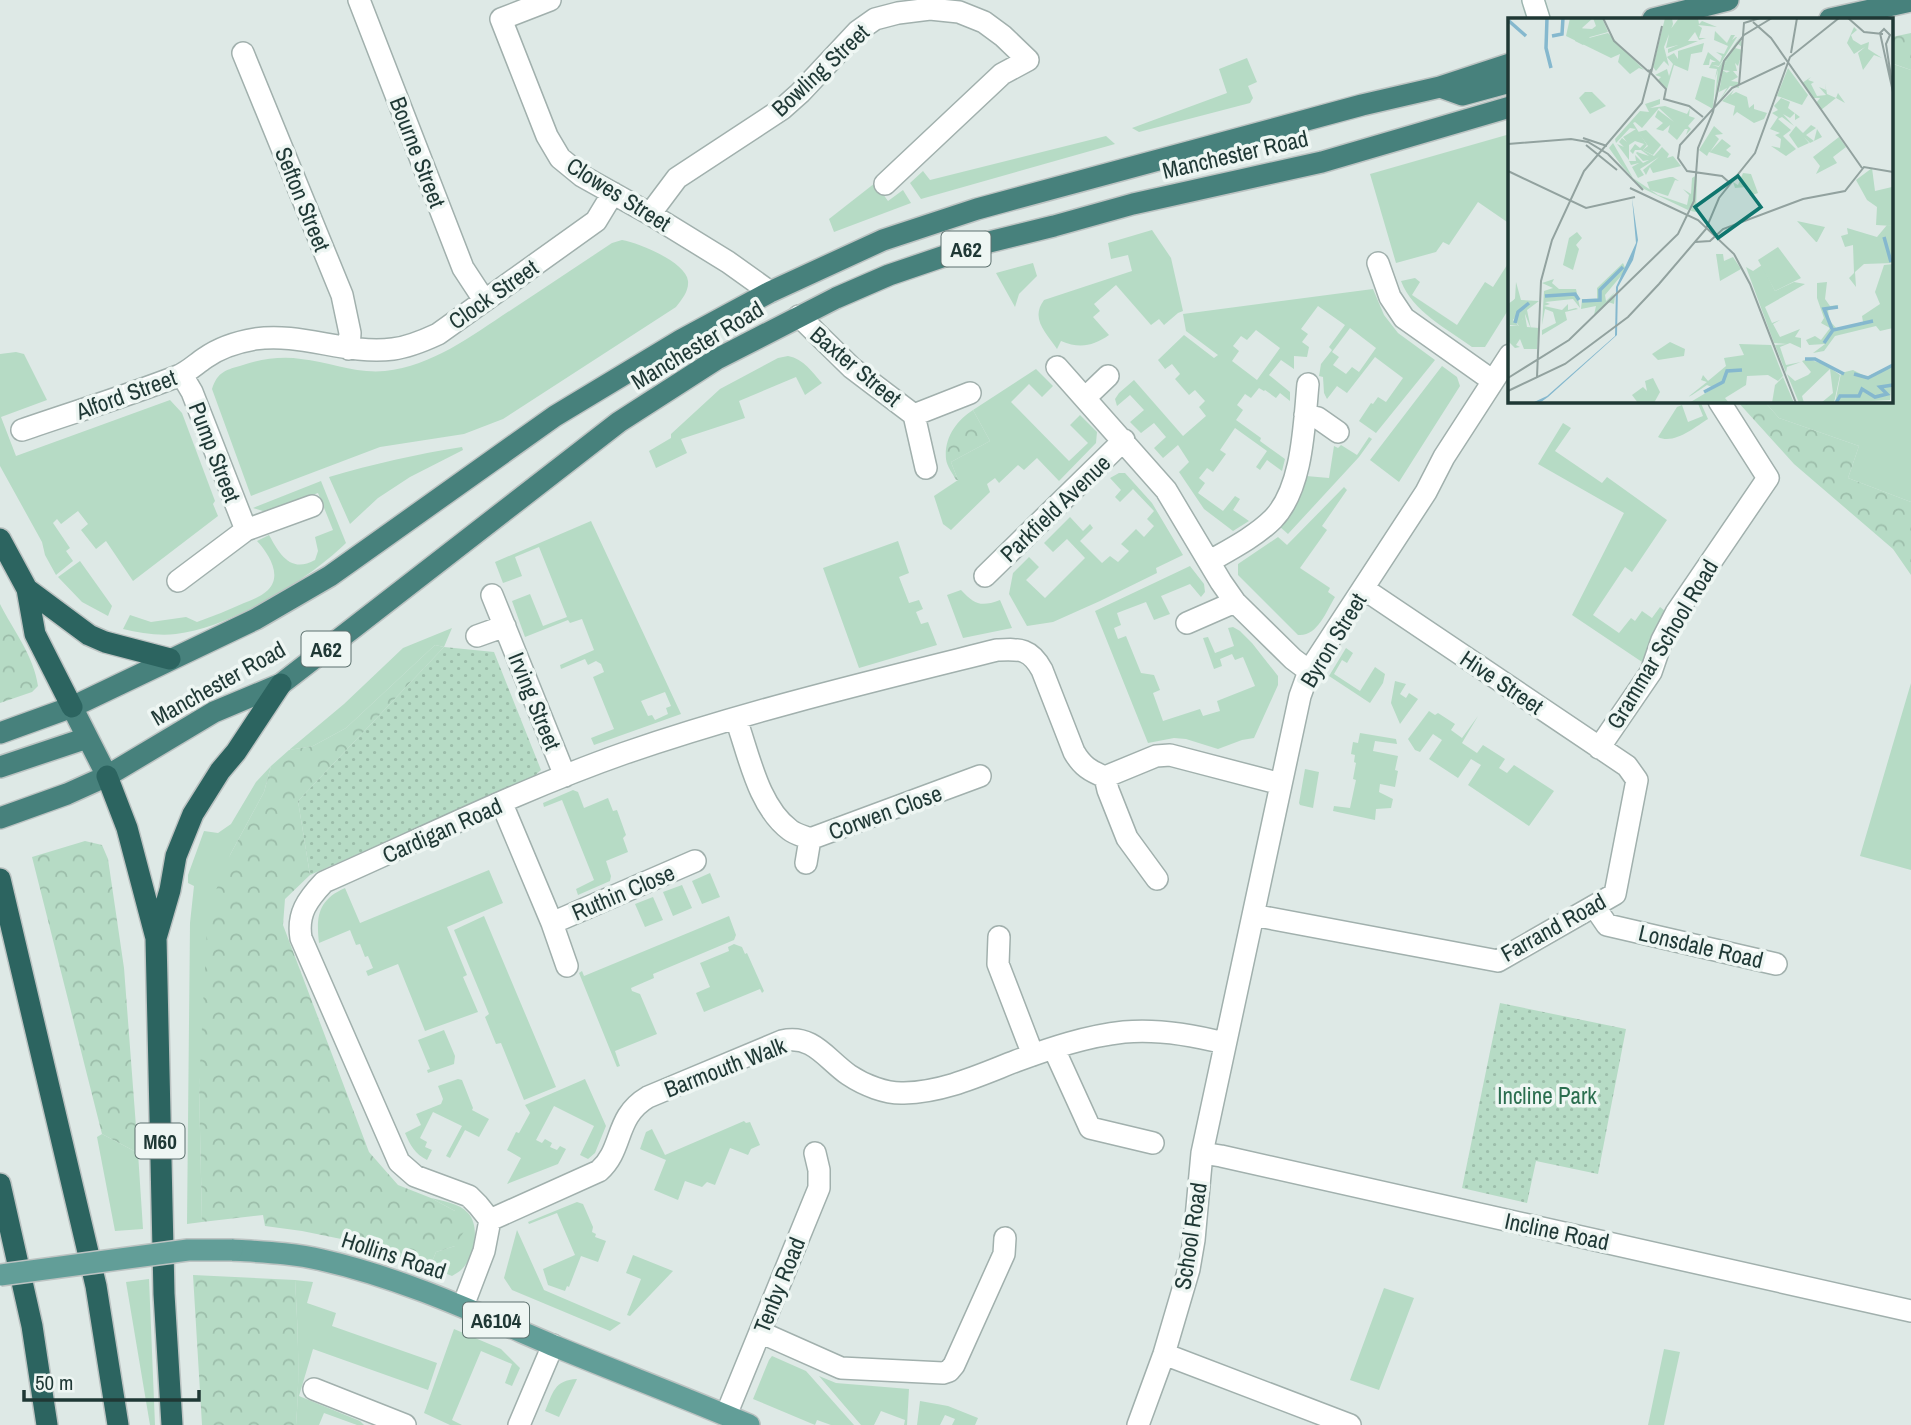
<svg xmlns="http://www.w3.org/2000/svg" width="1911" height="1425" font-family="'Archivo Narrow',sans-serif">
<defs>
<pattern id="forest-crowns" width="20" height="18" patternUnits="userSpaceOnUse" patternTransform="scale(1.75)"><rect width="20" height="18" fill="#b6dbc5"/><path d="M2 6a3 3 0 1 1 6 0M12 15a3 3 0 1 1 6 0" fill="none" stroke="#9cbdaa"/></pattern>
<pattern id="park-dots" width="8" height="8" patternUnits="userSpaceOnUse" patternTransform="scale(1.75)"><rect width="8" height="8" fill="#b6dbc5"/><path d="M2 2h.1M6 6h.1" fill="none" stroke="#9cbdaa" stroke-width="1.8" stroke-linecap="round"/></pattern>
</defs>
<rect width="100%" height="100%" fill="#dee9e6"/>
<path fill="#b6dbc5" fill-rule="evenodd" d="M1247,58l10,24 -9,4 5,12 -3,5 -111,29 -7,-4 95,-35 -8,-24z
M1893,64l18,6v432l-63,-24 11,-32 -80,-28 -15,-17h128v-335z
M1510,134v90l-32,-22 -29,43 -6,-3 -7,10 -40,11 -26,-89z
M1106,136l9,8 -194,55 -11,-16 13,-12 7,9z
M875,183l13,18 15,-11 8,13 -77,29 -5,-13z
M1152,230l19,28 12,53 -5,2 -14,12 -5,-6 -8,6 -35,-40 -22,19 6,7 -7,6 16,18c-16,11 -29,14 -48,6l-4,8c-11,-17 -27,-30 -13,-49l88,-29 -4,-16 -17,4 -3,-16z
M622,240c17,3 64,22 66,41 1,10 -6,18 -12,26l-173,112 -39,15 -84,13 -129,49 -39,-107c6,-18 14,-19 31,-24 18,-6 39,-9 58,-6 28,3 56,15 84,12 49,-5 89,-37 129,-63 33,-22 65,-43 98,-65z
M1509,262l1,45 -25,40h-13c-26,-19 -59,-35 -71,-66l14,-3 5,4 -8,13 45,30 28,-43 8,5z
M1033,263l4,13 -18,18 -4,13 -19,-34z
M1373,289l11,26 14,18 37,27 -59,73 -17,-12 12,-18 2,1 5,-7 8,5 17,-24 -28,-21 -28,36 -10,-7 -10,13 -3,-6 -1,-16 -4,-1 2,-12 11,-14 -3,-3 16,-22 -27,-19 -17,23 7,5 -6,8 7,5 -2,10 -13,-1v13l-13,-9 -12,15 21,17v9l-10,-8 -4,5 -11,-8 -1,1 -5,-3 -8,10 -6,-4 -8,11 6,5 -7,10 25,18 -1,3 25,18 -3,12 -15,-11 -7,10 -4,-3 11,-16 -32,-23 -15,22 6,4 -13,18 -6,-4 -8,10 6,5 -7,10 25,18 12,-15 5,3 -7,11 16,11 -16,10 -29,-22 -25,-37 10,-10 -11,-17 -15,13 -9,-10 12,-11 -12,-14 -13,10 -11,-11 14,-12 -14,-15 -13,11 -2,-7 4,-6 15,-13 49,56 23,-20 -7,-9 6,-6 -10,-11 -6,5 -14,-16 5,-5 -8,-10 -7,5 -7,-9 26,-25 30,23 4,-3 -32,-24 -3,-17zM1350,328l26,20 -17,24 -7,-5 -6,7 -13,-9 6,-8 -7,-5zM1256,330l24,18 -23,32 -25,-19 7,-10 -6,-5 8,-10 6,4z
M16,352l8,2 23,46 -46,17 15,39 154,-56 12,13 33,88 -2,3 5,12 -85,65 -27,-40 -10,8 -15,-19 7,-6 -10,-13 -17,13 -4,-5 -4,4 17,25 -4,3 7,10 -17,14 -11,-20 -3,-13 -42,-76v-112z
M788,356c16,3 24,16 34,27l-17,12 -9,-18 -57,24 6,17 -64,21 6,14 -31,15 -7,-17 22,-13v-4l49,-45 58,-31z
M1442,366l15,11 3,9 -61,96 -29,-22z
M1036,369l17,17 -11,11 -13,-13 -18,18 58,59 19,-18 -18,-18 10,-10 17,17 -1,11 -37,38 -22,-23 -13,12 -6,-5 -19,18 -4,-5 -8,6 3,8 -39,38 -8,-6 -9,-28 24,-16 -7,-18 39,-21 -17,-31z
M1697,401h3l8,18c-13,8 -34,26 -50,18l19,-30 5,-2 6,17 15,-6z
M1563,423l8,5 -16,23 47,32 5,-6 60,43 -35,52 -7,-5 -32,48 26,18 12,-15 4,3 7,-10 10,7 8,-11 9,7 -24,50 -73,-49 52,-102 -86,-49z
M1369,437l3,2 -13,18 -71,77 -9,-8 23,-33 4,-17 23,2 5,-32 4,2 3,-3 16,10z
M462,447l1,3 -53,27 -32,21 -28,26 -21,-47c44,-13 88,-23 133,-30z
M1119,473h6l27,30 31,52 -27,13 1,5 -57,28 -47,21 -26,4 -18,-32 4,-21 16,-16 10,10 -13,13 19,18 40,-40 -18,-19 -14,13 -9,-9 26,-26 13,14 7,-7 3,4 -13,13 22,22 8,-7 8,6 11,-11 -8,-7 15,-15 8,8 10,-11 -7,-7 7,-8 -21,-22 -13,13 -5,-5 6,-7 -11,-12z
M321,481l25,62c-38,37 -116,85 -170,91 -18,2 -36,-1 -53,-5l7,-14 21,7 35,-5 11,5c16,-6 32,-12 47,-19 8,-3 18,-7 24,-13 15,-15 0,-37 -11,-49l12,-6c10,18 21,39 46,25l3,-9 -3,-14 18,-7 -15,-37 -52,19 -13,-4z
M1344,487l3,3 -25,36 5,4 -27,38 30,20 -2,4 7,5c-9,15 -18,40 -37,38l-60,-60v-11l40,-27 9,8z
M591,521l90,193 -87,31 -3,-7 23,-9 -21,-52 11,-5 -3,-8 -5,-3 -8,4 -3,-6 -24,10 -1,-4 34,-15 -12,-31 -12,4 -2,-3 -43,17 -13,-36 18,-7 13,32 24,-9 -28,-70 -24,10 7,19 -19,7 -8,-21zM665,692l6,14 -5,2 2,6 -13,6 -3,-5 -4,1 -7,-15z
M898,541l11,32 -10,4 10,26 10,-3 4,9 -7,3 5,12 7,-2 9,23 -78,23 -36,-100z
M80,561l32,45 -4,10 -26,-14 -24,-25z
M1190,566l14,18 1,8 -4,5 -11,-13 -29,12 9,18 -16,6 -8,-18 -29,11 4,12 -7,3 4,11 8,-3 15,37 13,2 6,15 -7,3 10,28 37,-12 3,7 17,-5 -3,-10 38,-15 -12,-29 -8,3 -3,-6 -12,5 2,7 -8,3 -11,-31 5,-1 7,16 19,-7 -6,-18 5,-1 7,4 12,12 26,33v9l-24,53 -12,2 -24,9 -32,-10 -12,-1 -26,5 -53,-132z
M961,590c14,15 20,17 39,10l12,28 -49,10 -16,-43z
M452,628l-8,19 -9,-2 -89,83 -33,18 -24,4 55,-46 59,-56z
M1346,648l7,5 -6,10 -5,-3 -8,14 26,17 15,-24 10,7 -2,9 -13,20 -41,-27z
M1395,681l11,3 -6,10 6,4 3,-5 9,6 -18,25 -9,-21z
M1911,683v187l-51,-14z
M1429,711l6,4 3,-2 17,11 -4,6 11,8 16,-22 -16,27 15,10 6,-8 22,14 -6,9 8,5 7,-8 40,26 -25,35 -61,-41 13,-20 -10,-6 -13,19 -29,-19 13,-19 -9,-6 -13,18 -5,-2 -7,-11z
M1360,733l36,6 1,5 -22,-3 -2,10 25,5 -3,14 3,1 -3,16 -15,-3 -1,8 14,7 -2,9 -15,1 -1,11 -42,-9 1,-5 16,2 6,-28 -3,-1 3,-16 -2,-1 1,-7 -4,-1 2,-12 5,1z
M271,766l-7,26 -34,63 -31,230 3,137 -15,2 3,-301 4,-37 -6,-3v-8l16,-44 14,2 13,-9 25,-42z
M1305,769l14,3 -6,36 -13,-3 -1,-2z
M573,790l5,2 6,16 24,-10 5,13 4,-1 9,25 -3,3 5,14 -22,9 5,15 -1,5 -32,14 -2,-6 18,-9 -32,-80 -18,7 -1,-4z
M489,870l14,33 -56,24 20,48 -4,2 15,35 -53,19 -27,-67 -30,12 -2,-5 7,-3 -5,-12 -3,1 -5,-13 -4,1 -6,-15 -31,13c-3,-27 -1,-43 26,-55l15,35z
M710,873l10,24 -18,7 -10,-23z
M682,885l10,23 -19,8 -10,-24z
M653,897l10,23 -18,7 -10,-23z
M484,916l72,171 -32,13 -23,-57 -5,1 -11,-27 4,-3 -35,-84z
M729,916l7,19 -2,5 -81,34 1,4 -23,10 1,3 8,3 17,40 -42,17 5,15 -3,1 -38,-94 3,-2 2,5z
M734,944l8,3 3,7 2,-1 17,38 -2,2 -2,-4 -56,23 -8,-19 14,-6 -10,-24 29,-12 -1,-4z
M444,1030l11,26 -1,8 -26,9 -1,-3 3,-1 -12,-29z
M458,1079l4,1 11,28 -1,2 17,9 -10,18 -14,-7 -15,28 -4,-2 16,-30 -29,-14 -13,26 7,4 -2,5 7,3 -5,10c-12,-6 -17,-15 -22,-27l16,-8 -5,-11 25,-10 2,-5 -5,-13z
M585,1079l21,47 -11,27 -7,6 -8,-4 14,-29 -40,-20 -18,34 6,3 3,-4 7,4 -2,4 7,3 3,-4 6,3 -8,15 -51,20 14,-26 -14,-8 9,-18 3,1 11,-20 -5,-8z
M744,1121l2,2 4,-1 10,23 -9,4 -3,6 -18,-7 -15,37 -8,-3 -5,5 -17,-6 -7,19 -24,-10 12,-30 -26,-11 6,-17 6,-3 13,26z
M102,1134l36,19 5,76 -28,2 -18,-94z
M431,1198c12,3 28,5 37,15 13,14 6,45 -7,57 -2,2 -6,4 -9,6l-22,-9 6,-15 19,-6v-35z
M577,1202l6,2 10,23 -1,5 4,2 -1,3 11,4 -8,21 -17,-6 -12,31 -2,-1 -2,5 -17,-6 -5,-16 32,-14 -18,-42 -28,11 -1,-2z
M517,1230l27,60 77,33 -11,8 -98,-41 -8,-12z
M633,1255l40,16 -43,45 -3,-1 14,-36 -15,-6z
M149,1279l6,146h-5l-24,-143z
M295,1280l18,2 -6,21 29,10 -4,13 105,37 -9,27 -115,-41 -14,47 61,25 4,4h-7l-33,-12 -5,12h-23c4,-49 2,-96 -1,-145z
M1384,1288l30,10 -35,92 -29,-10z
M454,1329l47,20 19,19 -8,18 -7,-3 7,-19 -31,-13 -29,69 10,5h-12l-26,-12z
M1664,1349l16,3 -16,73h-16z
M772,1356l34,15 48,54h-23l-14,-5 -2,5 -62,-26 16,-39z
M819,1376l17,7 73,6 -2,36h-3l1,-5 -24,-9 -7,14h-13z
M577,1379l-18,38 -14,-6c8,-18 9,-31 32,-32z
M920,1401l28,5 30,12 -3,7h-23l3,-6 -10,-4 -5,10h-23z"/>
<path fill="url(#forest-crowns)" d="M1911,33v37l-17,-6 -2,2v-29z
M1737,401h27l15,17 80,28 -11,32 63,24v73l-18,-26 -99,-85z
M973,410l17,31 -39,21 7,18h-2c-3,-6 -9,-13 -10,-21 -2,-21 10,-38 27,-49z
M0,604c13,26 34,52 38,82l-6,6 -32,11z
M435,645l9,2 -146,154 12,74 -25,24 -2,26 86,227 29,33 33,13 24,13 8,9 2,10 -10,16 -19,6 -6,15 -79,-26 -49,-10 -37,-5 -2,-11 -61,7 -3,-137 9,-175 22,-55 34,-63 7,-26 18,-16 24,-4 33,-18z
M85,841l17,4 6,14 16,109 14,185 -36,-19 -70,-277z
M193,1275l102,5c3,49 5,96 1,145h-94z"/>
<path fill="url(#park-dots)" d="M444,647l50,5 47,118 -10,9 -221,96 -12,-74z
M1500,1003l126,26 -28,145 -62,-13 -9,42 -65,-15z"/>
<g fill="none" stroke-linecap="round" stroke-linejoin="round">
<defs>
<path id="minor" d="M359,0l104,268 21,32
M550,0l-49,19 46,117 13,22 22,18 68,38 78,48 42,30
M243,53l99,242 8,38 -1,16
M650,214l27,-36 105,-69 18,-16 58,-62 17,-12 23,-6 32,-4 29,3 25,10 19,14 25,24 -26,14 -117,110
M1378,263l12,34 14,21 89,63
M799,316l53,52 62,47 12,53
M1057,367l109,123 55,92 14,20 58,57 16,12
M182,375l10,17 54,138
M1085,398l23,-22
M914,415l56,-22
M1305,415l13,3 20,14
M22,430c52,-18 105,-34 156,-54 10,-4 18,-12 27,-18 14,-10 32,-16 50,-19 46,-7 91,16 138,10 16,-2 30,-8 45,-15l158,-113 17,-28
M1210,561c21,-12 46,-25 63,-42 30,-31 31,-94 35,-135
M985,576l139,-136
M178,581l68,-51 66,-24
M492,595l73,181
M1187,623l48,-21
M477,636l28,-10
M736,719c13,36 22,87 54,111 5,4 13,6 20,9l170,-63
M1599,748l52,-76 11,-32 14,-27 92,-135 -49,-77
M1105,777l3,13 19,48 30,41
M502,804l50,119 15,43
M806,863l4,-24
M1594,906l13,19 169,39
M1253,915l245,46 117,-67 22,-114 -10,-14 -263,-177
M552,923l143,-62
M999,937l-1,27 35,91
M1054,1049l36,79 63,15
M1202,1153l19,3 690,155
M490,1220l109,-49c25,-22 15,-54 49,-74l134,-56c31,-7 44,18 67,34 15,10 37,19 55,18 40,-1 76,-18 112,-32 35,-13 71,-25 108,-29 32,-3 69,3 100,11
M463,1306l21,-55 6,-31 -12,-15 -9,-9 -54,-20 -16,-14 -98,-224c-4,-24 6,-38 23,-56 100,-44 198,-93 301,-129 122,-42 248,-72 372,-103 23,-1 33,-2 45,20l32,82c8,14 16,19 31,25l51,-21 14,-1 111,29
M760,1332l81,36 102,5 6,-2 5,-6 50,-111 1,-16
M1164,1354l186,71
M314,1389l91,36
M726,1415l93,-227v-18l-4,-17
M519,1425l34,-80
M1138,1425l26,-71 25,-85 5,-29 8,-87 98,-457 9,-25 117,-179 18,-35 66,-102"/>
<path id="secondary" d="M1533,0l6,19"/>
<path id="primary" d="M232,1250c30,2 61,3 90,10 80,18 155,53 230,85 65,27 132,52 197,80"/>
<path id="trunk" d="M1653,19l75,-19
M1830,19l81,-18
M1440,87l22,8 48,-13
M72,707l35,69
M0,733l72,-26 184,-88 74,-43 225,-160 126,-76 89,-48 113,-52 94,-31 385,-104 78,-18 70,-23
M0,767l87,-29
M0,818l67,-24 40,-18 107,-64 67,-28 338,-262 98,-63 119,-61 53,-23 88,-30 77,-19 79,-22 189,-42 188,-55"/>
<path id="motorway" d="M0,539l27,50 8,45 37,73
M27,589l62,46 16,7 65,17
M107,776l20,52 29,110 8,356 8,131
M0,879l96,407 22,139
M156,938l14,-48 6,-34 17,-42 27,-43 16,-19 45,-68
M0,1184l32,142 15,99"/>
</defs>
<use href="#minor" stroke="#a1b0ad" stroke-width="24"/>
<use href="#secondary" stroke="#9db5af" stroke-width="24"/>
<use href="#primary" stroke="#bcc3c2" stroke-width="24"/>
<use href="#trunk" stroke="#bcc3c2" stroke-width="24"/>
<use href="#motorway" stroke="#bcc3c2" stroke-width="24"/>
<use href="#minor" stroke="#fff" stroke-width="21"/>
<use href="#secondary" stroke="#fff" stroke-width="21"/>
<use href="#primary" stroke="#629e98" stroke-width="21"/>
<use href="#trunk" stroke="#47817c" stroke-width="21"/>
<use href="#motorway" stroke="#2c6460" stroke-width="21"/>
<defs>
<path id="primary-bridge" d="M0,1275l188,-25h44"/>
</defs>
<use href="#primary-bridge" stroke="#bcc3c2" stroke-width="24" stroke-linecap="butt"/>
<use href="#primary-bridge" stroke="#629e98" stroke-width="21"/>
</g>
<g text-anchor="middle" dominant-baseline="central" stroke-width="7" stroke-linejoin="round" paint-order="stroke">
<g fill="#eef6f3" stroke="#5d716e" stroke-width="2">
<rect x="941.5" y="231.5" width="49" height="35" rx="5"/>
<rect x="301.5" y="631.5" width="49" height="35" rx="5"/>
<rect x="135.5" y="1123.5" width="49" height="35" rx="5"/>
<rect x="463" y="1302.5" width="66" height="35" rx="5"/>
</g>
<g font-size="21" font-weight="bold" fill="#1f3835">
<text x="966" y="249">A62</text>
<text x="326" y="649">A62</text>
<text x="160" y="1141">M60</text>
<text x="496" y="1320">A6104</text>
</g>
<g font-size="23" fill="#1f3835" stroke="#eef6f3">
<text transform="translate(820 70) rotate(-43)">Bowling Street</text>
<text transform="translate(418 152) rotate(69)">Bourne Street</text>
<text transform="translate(1235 154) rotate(-13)">Manchester Road</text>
<text transform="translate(619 194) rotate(32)">Clowes Street</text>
<text transform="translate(303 199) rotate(68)">Sefton Street</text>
<text transform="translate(493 294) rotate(-35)">Clock Street</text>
<text transform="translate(697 345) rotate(-31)">Manchester Road</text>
<text transform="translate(856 366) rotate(40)">Baxter Street</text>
<text transform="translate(126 394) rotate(-20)">Alford Street</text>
<text transform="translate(215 452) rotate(69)">Pump Street</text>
<text transform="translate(1055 508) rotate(-44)">Parkfield Avenue</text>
<text transform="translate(1333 640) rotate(-59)">Byron Street</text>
<text transform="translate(1662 644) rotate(-59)">Grammar School Road</text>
<text transform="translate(1502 682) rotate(34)">Hive Street</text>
<text transform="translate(218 683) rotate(-29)">Manchester Road</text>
<text transform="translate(535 701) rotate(68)">Irving Street</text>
<text transform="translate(885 812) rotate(-20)">Corwen Close</text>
<text transform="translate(442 830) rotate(-24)">Cardigan Road</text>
<text transform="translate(623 892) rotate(-23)">Ruthin Close</text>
<text transform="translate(1553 927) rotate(-29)">Farrand Road</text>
<text transform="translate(1701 946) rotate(13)">Lonsdale Road</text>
<text transform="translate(725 1067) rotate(-21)">Barmouth Walk</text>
<text transform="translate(1557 1231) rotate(12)">Incline Road</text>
<text transform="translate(1190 1236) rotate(-81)">School Road</text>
<text transform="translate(394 1255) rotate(18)">Hollins Road</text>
<text transform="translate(779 1285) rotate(-68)">Tenby Road</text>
</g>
<g font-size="23" fill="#2b6e4f" stroke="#eef6f3">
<text x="1547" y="1095">Incline Park</text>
</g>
</g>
<g transform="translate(1508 18)">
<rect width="385" height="385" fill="#dee9e6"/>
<path d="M62,0h23l-11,10 7,10 19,-5 36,37 -5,-2 -9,6 -12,-12 2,-8 -9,4 -45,-22zM157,0h7l1,6 -9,23 5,19 -5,-5 -8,10 -3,-4zM171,0h19l1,6 3,-3 15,6 -19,-2 4,3 -3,10h7l-7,2 -4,-8 -7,9h10l-30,12v-4l10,-4 -12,3 4,-18zM346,9l3,3 -6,5 2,5 8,5 8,-3 -1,7 14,9 -8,-3 -11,15 -5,-17 7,-6 -11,7 -7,-11zM207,13l12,12 4,-8h4l-3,5 4,-3h1l-18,29 -7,-1 7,2 -4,12 2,-10 -8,-1 3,-6h4l-6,-3 -1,6h-6l5,-13 12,10 2,-6 -6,-4 8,2 4,-8 -14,-6zM233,21l1,8 -4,-3 -3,4 8,2 -5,16 -3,-3 2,8h-4l5,6 -7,4 7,1 1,6 -9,-2 -11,15 8,-13 -8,4 3,-17 8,-4 -8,-1 11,-21zM196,25l-2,9 -11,2 -3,17 -14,-6 -7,24 -9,-9 3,-3 -6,-2 12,-6 2,7 4,-12 -6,-7 7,-4 4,6v-8zM303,59l-3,3 6,2 -3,2 6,12 9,-1 -7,-8 7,3 -1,-7 2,11 9,4 2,-5 7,10 -9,-5 -15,12 -5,-7 4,-5h-8l-10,-15zM226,72l-3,5 5,-3 11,5 2,11 5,-4v5l13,4 -3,6 -10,4 -17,-11 -4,4 2,-10 -13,-5zM77,74h7l14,14 -16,8 -11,-16zM273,80l9,4 -2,6 12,9 -5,3v-7l-5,5 -7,-4 11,12 -12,-9 -4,2 13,11 -8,6 13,13 -10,7 -15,-10 9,2 1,-9 -6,-4 5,-2 -10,-4 8,-12 -6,-4 6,-3 -4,-4zM152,81v5l-10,4 15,-2 22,8 3,-6 -1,8 6,2 -7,8 3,3 -5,6 2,-6h-3l-8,11 -9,-8 2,-7 -7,6 -7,-2 7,-6 -8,-6 3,-7 16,12 -15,-14 -17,20 -7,-6 -2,1 14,22 -4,5 11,6 8,-9 7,7 -2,4 6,-2 8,10 -28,7 -3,-6 -4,8 -3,-5 16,-13 -19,12 4,6 -6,3 -6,-11 7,-4 -8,2 -2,-4h7l-1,-6 8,8 6,-3 -6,1 -7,-8 1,-1 12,4 -8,-6h-6l-2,4 -3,-3 5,-7 5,4 4,-4 -9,-3 -6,4v15l-12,-16 7,3 -5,-5 3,-4 5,4 -4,-5 13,-8 -6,-1 -14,15 -1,-4 25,-28 9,1 -4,-8zM303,107l5,3 -10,7 8,6 3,-12 5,8 -12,6 -6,-6 5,6 -11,5 -9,-13 7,-9 7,7zM206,108l9,8 -8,1 4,4 -9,13 12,-13 9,7 -5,4 5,4 -3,4 -19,-6 -2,4 -8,-6zM235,155l8,1 7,19 -8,3 -3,-9 -12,1 -2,-6 5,3zM162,159h3l6,4 -4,-1 -7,16 -18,-6 -3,-8zM379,207l6,1v37l-29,1 -9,8 1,15 -7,-9 5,-5 -1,-28 -8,2 -4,-11 7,-2 -1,-6 30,9zM208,236h7l1,7 9,-4 8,12 -21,12zM385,246v64l-13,3 -4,-5 -41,10 -11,15 -11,2 12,-9 -16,1 -3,-5 9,-4 6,4 9,-12 -9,-5 3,-5 -7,-20v-15l10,-1 -2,17 5,7 9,-1 -11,4 1,11 8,9 7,-1 19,-6 -1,-6 18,-12 -5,-12 9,-27zM254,247l13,26 19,-9 11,2 -40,23 7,16 8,-3 -7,4 7,13 20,-8 -5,8 6,1v10l-11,-5 -10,4 6,18 15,-3 -14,5 -1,6 -11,-28 12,-1 -13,-1 -28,-76 7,4zM8,279l8,12 3,18 12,1 -2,21h-13l-4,-10 -4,6 4,2 -5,1 -7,-7 2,-15h9l-5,-7 7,-8 1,9 2,-7 -8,-7 -8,2zM162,324l15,7 -1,7 -26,4 -6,-6zM231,326l32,1 12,31 -5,5 -10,-6 -21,1 -1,9 -21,13 4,5h-40l25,-15 -7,-3 -15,10 -4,2 19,-15 -6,-2 2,-5 5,6 18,-15 -2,-8 20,-3zM300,341l18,6 14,10 -6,28h-13l12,-10 -3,-24 -28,27 2,7h-5l-12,-29 8,7 13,-6 3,-3 -9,-11zM275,359l11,26h-22l3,-18z" fill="#b6dbc5"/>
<path d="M232,19l-18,33 7,4 -7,1 -7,32 4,-31 -5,32 4,-40zM105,125l20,35 25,17 29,10 2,-10 -6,-6 8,5 1,-16 5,-3 -1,37 -5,-1 1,-6 -4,5 -46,-22 -21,-23 -12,-17zM115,245l3,7 -21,25 1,6 9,-9 -6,9 6,-5 -1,8 -6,-2 -14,13 2,-9 -15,3 1,-10h15v-11zM46,261l-2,4 7,6h17l4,19 -7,-9 -28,3 5,2 -6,2 18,4 6,-6v6l8,-2 2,1 -13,3 2,8 -25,15v-5l14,-7 -3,-11 -8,-3 -3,16 2,-34 9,-3 -11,-5zM8,264l5,18 18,1 -12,9 4,19 -6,-15 -3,6 -3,-3 1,-6 -7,9 6,6 -9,-1 -2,13v-34l7,-5z" fill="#b6dbc5"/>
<path d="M270,229l23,31 -26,13 -17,-31zM145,360l7,14 -6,11h-16l-6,-8 11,-8 4,4 -2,-10z" fill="#b6dbc5"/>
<path d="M85,0h9l6,14 -18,5 -7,8 -8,-4 1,-13 16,1 4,-3zM280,50l20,27 -6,10 -25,-9zM194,58l13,4 -2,29 -18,-10zM138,112l15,15 -8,10 -10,-5 5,-4 -10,-14zM331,119l7,10 -13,10 4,6 -21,11 4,-8 -7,-9zM364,150l3,23 17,-4 1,39 -17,-1 1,-18 -10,-7 -11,-20zM289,203l28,6 -8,15h-1zM69,214l5,6 -6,7 3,4 -6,21 -10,-5 6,-27zM385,346l-3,36 -55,3 6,-30 12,-3 14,7z" fill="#b6dbc5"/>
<path d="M124,180l6,42 -5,20 -15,27 -1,48 -69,62 -7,5 -9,1 15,-7 68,-60 1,-49 20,-44z" fill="#85b8ce"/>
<path fill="none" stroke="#85b8ce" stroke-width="3.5" d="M39,0l-1,30 5,20M1,3l17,15M44,18l10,-2 1,-16M376,219l7,25M37,278l30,-2 4,6M74,283l18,-1v-10l23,-23M7,305l3,-11 11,-9M324,311l-8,-20 14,-2M316,325l9,-13 40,-9M297,341h10l29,15M346,356l14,4 25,-13M196,374l19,-10 4,-11 15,-1M328,385l4,-7h19l3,-7 13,8 12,-3 -7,-7 13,-2"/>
<path fill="none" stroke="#92a29f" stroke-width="2" d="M95,0l11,23 35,31M340,0l16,14 19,2M245,4l18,16 91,130M283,35l6,-35M140,52l18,19 -2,10 25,7 14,11M143,55l11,-47M231,67l5,-62 16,-5M385,72l-7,-46 4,-9 -6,-6 -4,4 13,59M75,120l24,8M0,126l63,-5 17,3 20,12 35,36M78,127l31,25M0,153l78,37 49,-11M223,166l-9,-8 -35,-5 -9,-13 2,-13 52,-57 53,-25M122,170l68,32 36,34 16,30 46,119M187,224l15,-1 13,-12 80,-30 42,-8 19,-24 29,5M29,359l4,-96 11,-41 32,-69 58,-68 9,-34M0,360l61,-38 109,-106 16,-33 4,-53 15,-36 11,-51 20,-26 28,-17M0,373l57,-27 63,-47 31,-33 47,-55 13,-31 36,-45 35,-96 49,-39"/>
<path fill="#0f766e" fill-opacity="0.15" stroke="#0f766e" stroke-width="3.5" d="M230,158l23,31 -43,31 -23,-31z"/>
<rect width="385" height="385" fill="none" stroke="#1f3835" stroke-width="3.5"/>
</g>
<path d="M24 1390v10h175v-10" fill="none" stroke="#1f3835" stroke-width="3.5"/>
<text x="35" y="1390" font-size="21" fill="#1f3835" stroke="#eef6f3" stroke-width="5" paint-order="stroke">50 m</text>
</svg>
